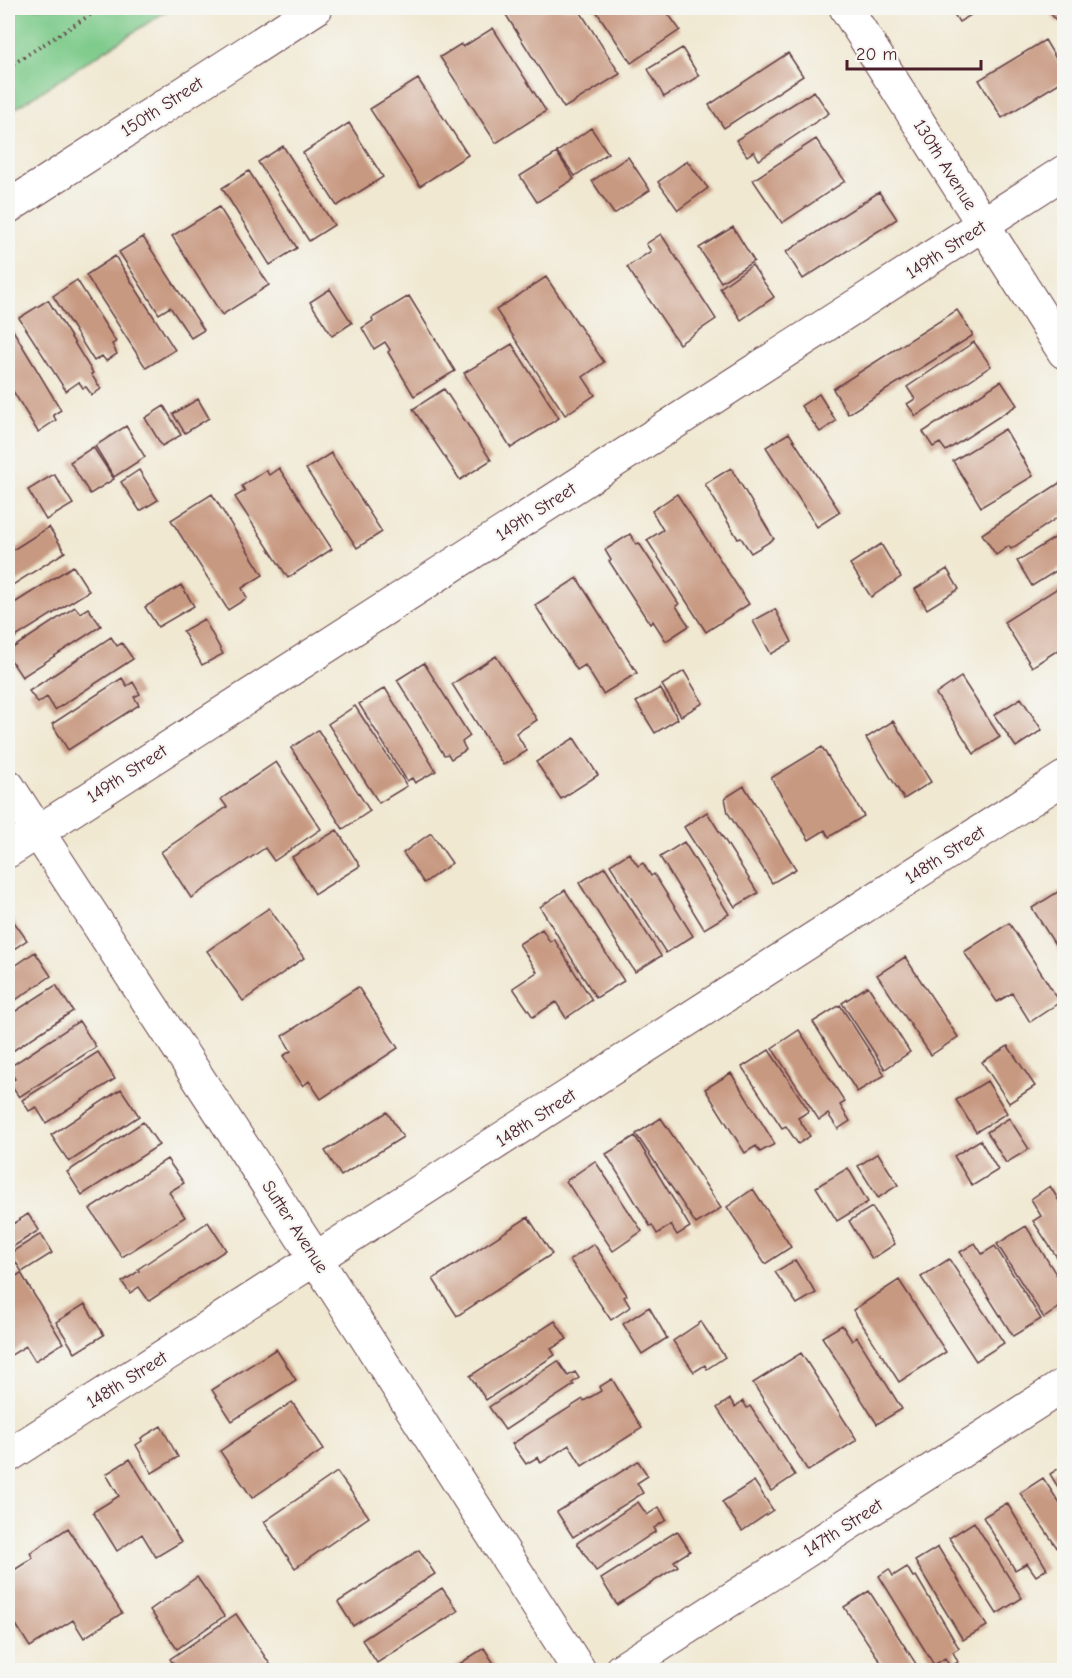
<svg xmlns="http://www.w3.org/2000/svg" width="1072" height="1678" font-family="'Comic Neue',sans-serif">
<rect width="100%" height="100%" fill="#f6f6f2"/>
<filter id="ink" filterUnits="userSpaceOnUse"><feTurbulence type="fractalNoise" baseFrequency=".0167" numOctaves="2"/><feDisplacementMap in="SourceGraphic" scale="12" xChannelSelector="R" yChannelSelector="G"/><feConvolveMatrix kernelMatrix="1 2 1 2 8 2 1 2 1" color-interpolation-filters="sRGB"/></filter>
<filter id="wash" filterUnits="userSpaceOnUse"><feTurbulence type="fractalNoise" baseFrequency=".008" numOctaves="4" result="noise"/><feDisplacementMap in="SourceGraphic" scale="24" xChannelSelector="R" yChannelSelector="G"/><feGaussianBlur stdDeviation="1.35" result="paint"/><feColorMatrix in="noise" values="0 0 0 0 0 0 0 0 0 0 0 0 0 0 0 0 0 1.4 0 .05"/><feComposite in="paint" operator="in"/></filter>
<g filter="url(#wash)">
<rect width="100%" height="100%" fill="#f0e8d1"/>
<path fill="#7dca8a" stroke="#64745a" stroke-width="1.5" d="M8,8h163l-163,105z"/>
<g id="blocks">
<path fill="#c89981" d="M507,8h71l42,66 -56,34 -61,-98z
M594,8h70l16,22 -49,33z
M950,8h33l-24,14z
M1047,8h17v10l-7,4z
M493,28l53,83 -50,32 -56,-86 21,-13 2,3z
M1045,40l19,32v8l-62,38 -23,-38z
M682,48l17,28 -35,21 -16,-28z
M788,53l15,23 -79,52 -15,-23z
M418,79l50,76 -48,31 -50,-77z
M814,91l15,22 -70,47 -5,-9 -7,5 -11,-16z
M349,123l34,54 -46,29 -34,-53z
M591,128l17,25 -33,23 -18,-24z
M816,139l29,42 -63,42 -29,-43z
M283,146l51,79 -25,16 -51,-79z
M557,153l17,26 -37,23 -17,-26z
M628,157l22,33 -36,24 -22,-33z
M687,161l21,27 -30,22 -20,-28z
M249,171l48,77 -27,17 -48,-77z
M879,192l18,27 -94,60 -17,-27z
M219,207l50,78 -47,30 -50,-79z
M733,227l21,34 -33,21 -22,-34z
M661,234l55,85 -37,25 -52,-77 24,-16 -5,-7z
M143,237l61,93 -13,8 -21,-31 -11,7 -40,-62z
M115,256l60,94 -29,18 -60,-93z
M752,265l22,32 -33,23 -21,-32z
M546,277l58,85 -21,15 12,18 -30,20 -69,-105z
M77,280l39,62 -4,2 5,10 -11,7 -4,-5 -8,5 -41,-65z
M330,289l22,34 -20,13 -22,-34z
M409,296l46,75 -41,25 -26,-44 2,-2 -5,-8 -11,7 -12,-21 11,-7 -1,-3z
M48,300l45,73 -2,1 10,15 -9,6 -6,-8 -3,1 -4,-6 -13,9 -47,-73z
M957,310l15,23v3l-124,78 -15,-25z
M8,322l53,88 -8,5 3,5 -18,12 -30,-49z
M974,342l17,24 -75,50 -9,-12 8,-5 -8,-12z
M512,344l47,74 -48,30 -47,-75z
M1001,381l16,24 -71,46 -6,-8 -7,4 -10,-15z
M444,389l47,71 -31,20 -47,-71z
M819,394l17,27 -16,11 -19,-26z
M198,399l11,19 -24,15 -12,-19z
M164,406l17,29 -19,11 -17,-28z
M126,426l19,31 -31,20 -19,-31z
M1005,429l28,47 -52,31 -28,-46z
M789,433l51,79 -23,15 -51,-80z
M93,447l21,32 -24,15 -20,-32z
M331,453l51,79 -25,16 -51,-79z
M279,468l53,81 -44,29 -53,-81 10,-6 -3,-5 24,-16 3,5z
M731,468l43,71 -23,14 -10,-15 -3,1 -33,-55z
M139,470l19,30 -18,11 -19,-29z
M54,474l19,30 -27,16 -18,-30z
M1064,480v33l-53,36 -2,-3 -13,9 -14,-21z
M212,494l51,81 -21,13 5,10 -19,12 -57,-90z
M677,494l72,110 -43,28 -59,-92 16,-10 -11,-19z
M49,527l16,25 -57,36v-35z
M1064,532v34l-32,20 -15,-25z
M630,534l6,10 3,-1 40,61 -3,2 13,20 -23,15 -13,-20 -3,3 -41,-63 2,-1 -6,-10z
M881,544l20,33 -30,20 -21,-33z
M73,566l16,25 -78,49 -3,-5v-28z
M947,569l12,20 -32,20 -12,-20z
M577,578l60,95 -34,21 -18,-29 -8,5 -42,-65z
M1064,584v62l-32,21 -28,-45z
M181,585l13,21 -36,21 -13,-20z
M75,607l5,6 8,-5 13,18 -79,51 -14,-21v-5z
M775,609l17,33 -21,12 -18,-33z
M204,619l19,35 -21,11 -19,-34z
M111,637l6,9 5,-3 11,16 -78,51 -8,-13 -9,6 -9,-12z
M496,656l41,64 -21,13 11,18 -24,14 -51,-81z
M424,663l46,73 -8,6 4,8 -15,9 -3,-5 -4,1 -47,-75z
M684,671l19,32 -22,13 -19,-31z
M961,677l39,60 -26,17 -38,-60z
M122,678l5,8 6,-4 7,12 -6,3 5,8 -71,45 -16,-26z
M385,688l51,83 -21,12 -3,-5 -5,3 -48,-77z
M660,688l18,31 -23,14 -19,-31z
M1021,698l21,32 -26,17 -22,-32z
M355,706l52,80 -28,17 -51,-79z
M893,721l38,61 -27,17 -38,-61z
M318,730l52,81 -27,18 -52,-81z
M574,738l24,37 -37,24 -25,-37z
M822,747l42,69 -35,21 -4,-7 -16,10 -38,-62z
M276,762l45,67 -47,32 -9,-13 -74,50 -30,-46 66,-45 -6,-8z
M744,786l52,83 -24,14 -44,-70 -3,-15z
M707,812l51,81 -23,14 -51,-80z
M337,830l23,36 -45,28 -23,-37z
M431,833l21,30 -28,20 -21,-30z
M684,842l45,72 -25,15 -44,-72z
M629,853l9,13 5,-3 8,13 3,-2 39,62 -27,17 -56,-88z
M605,867l56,89 -26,16 -56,-89z
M1064,888v71l-32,-51z
M565,890l59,91 -28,17 -56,-91z
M269,908l35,50 -61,43 -36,-50z
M9,915l18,25 -19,13v-37z
M1009,923l51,79 -30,20 -18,-29 -15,9 -33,-50z
M542,929l8,13 4,-3 38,61 -26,18 -10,-16 -23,15 -20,-29 24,-16 -18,-28z
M35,952l16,24 -43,29v-34z
M905,957l53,80 -27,18 -54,-80z
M56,985l17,26 -65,43v-38z
M868,986l42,66 -25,17 -43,-66z
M358,987l40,61 -77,51 -12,-18 -6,5 -20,-30 8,-5 -9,-15z
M840,1005l45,70 -28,17 -44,-70z
M79,1021l17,26 -77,50 -10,-14 6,-4 -7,-11z
M799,1030l46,72 -5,3 10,16 -12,8 -10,-15 -9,6 -47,-72z
M1008,1046l27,40 -26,17 -27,-41z
M769,1050l40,61 -11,7 12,18 -12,8 -12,-18 -4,2 -40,-61z
M98,1052l17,27 -69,44 -10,-16 -7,4 -7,-11z
M731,1073l44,71 -15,8 -4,-6 -11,7 -40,-64z
M987,1081l20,32 -31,19 -20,-32z
M121,1089l18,27 -70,46 -18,-27z
M387,1112l16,25 -62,39 -16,-25z
M661,1118l60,90 -25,16 -60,-90z
M1009,1118l20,31 -23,14 -19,-31z
M143,1122l16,23 -77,50 -15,-23z
M635,1136l55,91 -13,8 -6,-10 -14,9 -5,-9 -2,1 -44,-72z
M980,1140l18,30 -26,16 -18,-30z
M878,1153l20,32 -20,13 -20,-32z
M167,1159l17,24 -15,9 16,25 -63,40 -32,-48z
M595,1161l47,70 -29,20 -47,-70z
M848,1168l20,34 -31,19 -21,-34z
M1050,1186l14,23v59l-31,-47 8,-5 -10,-17z
M753,1189l38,58 -26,17 -38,-57z
M872,1207l23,37 -23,15 -23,-38z
M28,1214l11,16 -31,20v-23z
M528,1217l24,37 -95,62 -24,-37z
M208,1222l18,28 -77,51 -10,-14 -9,6 -8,-11 17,-11 -1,-2z
M1026,1226l38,61v17l-20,14 -47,-74z
M41,1234l11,19 -30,19 -12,-19z
M975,1243l7,11 13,-8 46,73 -28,17 -53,-84z
M594,1244l33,51 -3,2 6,10 -19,13 -41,-60z
M949,1259l55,84 -28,18 -55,-84z
M795,1260l21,33 -19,11 -22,-32z
M21,1273l42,70 -28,18 -9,-15 -18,11v-76z
M899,1280l47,72 -47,30 -46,-72z
M85,1304l19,31 -29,18 -19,-31z
M649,1307l18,31 -25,16 -19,-30z
M555,1321l12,18 -16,10 4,6 -69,45 -16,-24z
M701,1322l24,35 -18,12 -2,-4 -11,7 -21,-31z
M842,1325l10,16 5,-4 45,72 -25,15 -55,-87z
M276,1349l20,31 -64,41 -20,-31z
M801,1353l56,87 -49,31 -55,-88z
M558,1361l10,15 7,-4 4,6 -7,5 2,2 -69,45 -16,-23z
M612,1379l30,49 -60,38 -13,-21 -28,18 -3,-6 -12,7 -14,-20 71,-45 1,2 17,-10 -2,-4z
M730,1399l5,8 8,-6 4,7 3,-2 45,69 -24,16 -54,-83z
M292,1402l32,47 -72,49 -32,-47z
M161,1426l17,31 -26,16 -16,-28 6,-4 -1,-3z
M130,1459l51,83 -25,15 -14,-23 -25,17 -24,-39 26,-16 -13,-22z
M638,1461l10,15 -11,7 6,10 -70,44 -16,-25z
M1064,1465v32l-14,-23z
M337,1472l32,45 -74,51 -31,-46z
M1043,1478l21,32v48l-44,-65z
M754,1481l19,29 -31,21 -20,-29z
M638,1502l9,13 12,-8 7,13 -12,8 2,3 -60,40 -19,-28z
M1007,1503l40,66 -11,7 -9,-13 -12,7 -32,-53z
M974,1522l48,76 -25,16 -48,-76z
M68,1528l54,85 -38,25 -11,-18 -43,27 -22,-35v-38l25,-16 -3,-5z
M677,1531l13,20 -16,10 4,5 -61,39 -16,-26z
M938,1547l49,79 -24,14 -48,-79z
M419,1550l16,24 -82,52 -15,-24z
M907,1567l6,10 3,-1 43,72 -6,4 5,10 -8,5 -5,-9 -11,7 -55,-89 10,-7 4,7z
M197,1577l27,39 -47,33 -27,-39z
M442,1588l16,23 -81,52 -15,-23z
M869,1591l51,79h-34l-42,-63z
M236,1614l38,56h-31l-3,-4 -7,4h-55l-8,-11z
M484,1648l14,22h-48z"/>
</g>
</g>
<g filter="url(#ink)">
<use href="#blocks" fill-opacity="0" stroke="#633d44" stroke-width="1.5"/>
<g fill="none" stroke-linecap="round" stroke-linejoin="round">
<defs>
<path id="minor" d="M846,8l218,344
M8,786l308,473 263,411
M8,851l1056,-679
M8,1456l1056,-678
M621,1670l443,-285"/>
<path id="major" d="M8,207l308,-199"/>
</defs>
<use href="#minor" stroke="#633d44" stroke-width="35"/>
<use href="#major" stroke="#633d44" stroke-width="35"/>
<path stroke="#633d44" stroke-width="4" stroke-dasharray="1.5 4.5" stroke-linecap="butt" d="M8,67l93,-59"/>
<use href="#minor" stroke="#fff" stroke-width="33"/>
<use href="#major" stroke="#fff" stroke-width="33"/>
</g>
</g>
<g text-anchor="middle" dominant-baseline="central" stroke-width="4.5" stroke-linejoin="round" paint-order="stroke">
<g font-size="18" fill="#4a1f2b" stroke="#f6f6f2">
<text transform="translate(162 107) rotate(-33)">150th Street</text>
<text transform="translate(945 165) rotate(58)">130th Avenue</text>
<text transform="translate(946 250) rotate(-33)">149th Street</text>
<text transform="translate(536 512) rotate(-33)">149th Street</text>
<text transform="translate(127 774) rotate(-33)">149th Street</text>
<text transform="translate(945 855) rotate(-33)">148th Street</text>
<text transform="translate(536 1118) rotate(-33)">148th Street</text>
<text transform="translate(295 1227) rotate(57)">Sutter Avenue</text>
<text transform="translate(127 1380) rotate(-32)">148th Street</text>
<text transform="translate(843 1528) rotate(-33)">147th Street</text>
</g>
</g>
<rect width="1072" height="1678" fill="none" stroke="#f6f6f2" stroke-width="30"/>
<path d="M847 60v9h134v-9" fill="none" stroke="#4a1f2b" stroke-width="3"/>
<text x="856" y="60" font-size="18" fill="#4a1f2b" stroke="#f6f6f2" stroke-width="4.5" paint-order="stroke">20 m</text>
</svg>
